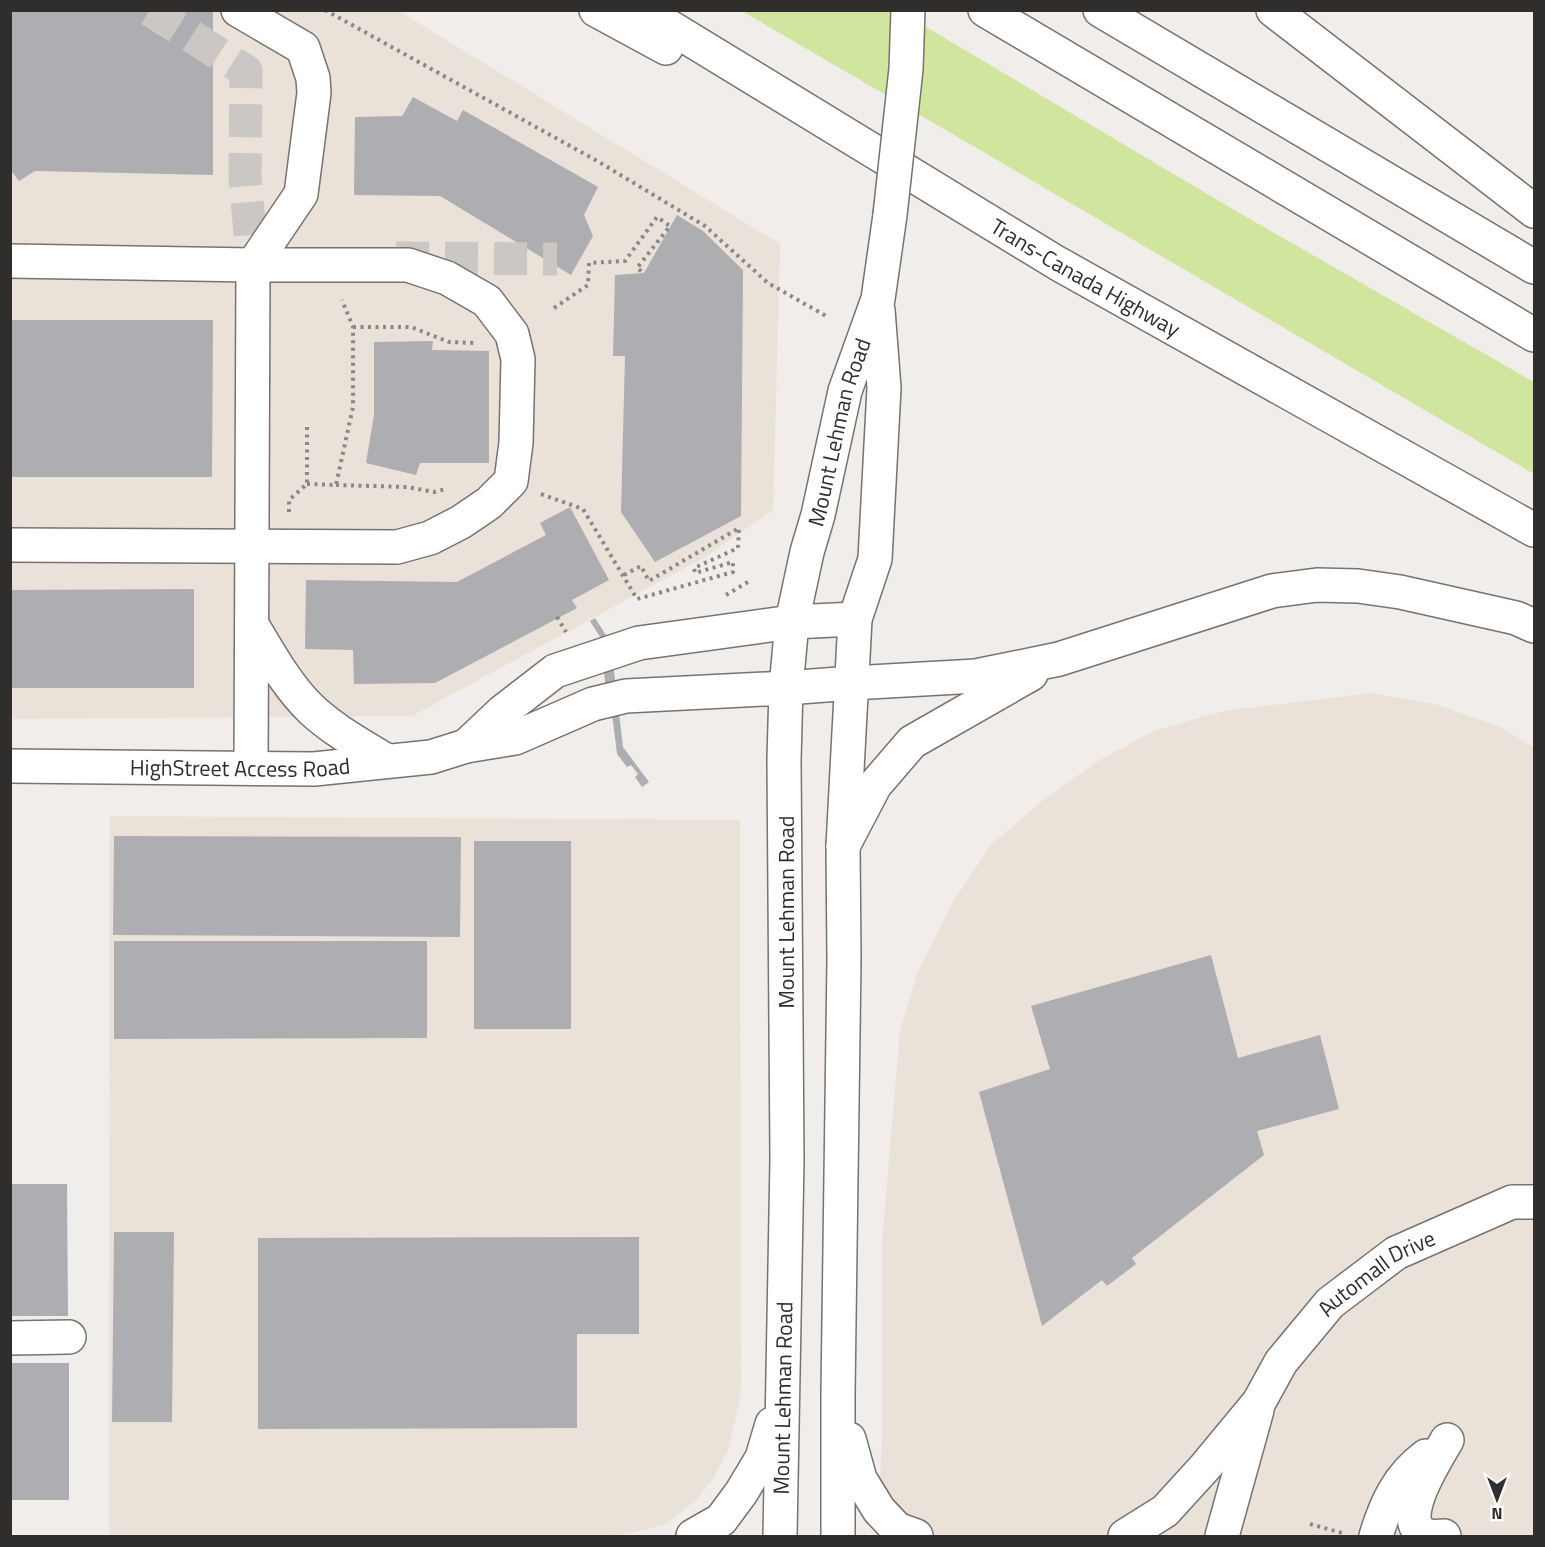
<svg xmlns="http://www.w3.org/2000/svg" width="1545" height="1547" font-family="'Titillium Web',sans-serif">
<rect width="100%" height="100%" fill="#f1edea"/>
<path fill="#eae1d8" d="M10,11h389l381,233 -7,266 -68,47 -293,159 -401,3z
M1372,693l66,12 63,22 33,21v788h-656l4,-101v-191l18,-213 17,-58 36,-71 38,-57 51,-44 56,-40 56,-30 69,-20z
M110,816l630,4 1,570 -12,58 -16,31 -17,21 -30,24 -38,10 -34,2h-485z"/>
<path fill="#d0e69f" d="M742,11h157l337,200 298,171v92z"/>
<path fill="#aeadb1" d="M10,10h203v165l-178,-4 -16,10 -9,-12z
M413,97l44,24 6,-11 135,77 -14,28 9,21 -22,39 -131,-79 -86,-1 1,-78 47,-1z
M677,215l26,16 40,39 -2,246 -86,46 -34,-50 4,-156h-12l2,-81 29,-2z
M10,320h203l-1,157h-202z
M433,341l-1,9 57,1v112h-69l-4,12 -50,-12 8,-48v-73z
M570,507l39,73 -37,20 5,8 -142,75 -81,1 -1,-34 -48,-1 1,-69 151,2 89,-47 -6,-12z
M194,589v99h-184v-98z
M595,618l11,17 3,28 4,-1 10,85 26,35 -7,5 -7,-10 3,-3 -7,-9 -4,2 -10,-13 -6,-48 -3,1 -8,-70 -10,-16z
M114,836l347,1 -1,100 -347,-2z
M474,841h97v188h-97z
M114,941h313v97l-313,1z
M1211,955l27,103 82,-23 19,74 -82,22 7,24 -132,103 4,6 -29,22 -5,-6 -60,46 -63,-234 71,-23 -19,-63z
M10,1184h57l1,132h-58z
M114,1232h60l-2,190h-60z
M639,1237v97h-62v94l-319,1v-191z
M10,1363h59v137h-59z"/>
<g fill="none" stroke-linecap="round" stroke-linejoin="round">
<path stroke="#cac7c4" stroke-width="33" stroke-dasharray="33 16" stroke-linecap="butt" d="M150,10l96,61 -1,107 8,87
M396,258l161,1"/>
<defs>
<g id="minor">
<path d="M238,10l65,38 10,30 1,15 -13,101 -48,71 -2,503"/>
<path d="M10,261l243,4h155l39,13 40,23 25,33 6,25 -2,84 -5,38 -22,22 -28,19 -31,16 -33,9 -387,-2"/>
<path d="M252,625c18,29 34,60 59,84 22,21 50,36 76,52"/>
<path d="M466,746l36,-34 53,-41 84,-28 153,-21"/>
<path id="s1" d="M10,766l304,3 117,-12 35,-11 49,-8 78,-34 33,-8 160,-8"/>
<path d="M10,1338l59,-1"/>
<path id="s2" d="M1125,1536l40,-25 41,-45 53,-64 22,-40 49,-59 66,-50 116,-51h22"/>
<path d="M1222,1536l35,-126"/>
<path d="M1376,1536c10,-33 22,-59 50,-80"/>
<path d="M1444,1536c-4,0 -10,1 -14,0 -40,-8 7,-78 17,-96"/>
</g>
<g id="major">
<path d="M792,622l63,-3"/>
<path d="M786,688l66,-5"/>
<path d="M849,1439l11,40 19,31 18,19 19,7"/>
<path d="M693,1536l28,-16 20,-27 21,-35 10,-34"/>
<path id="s3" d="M780,1536l7,-377 -3,-399 2,-72 6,-66 15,-70 11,-37 27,-124 33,-92 12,-84"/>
<path d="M838,1536v-143l6,-433 -1,-114 12,-227 20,-60 9,-171 -6,-78"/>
</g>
<g id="highway">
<path d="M596,10l70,38"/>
<path id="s4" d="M642,10l415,253 477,267"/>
<path d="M985,10l549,325"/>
<path d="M1100,10l434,257"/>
<path d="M1273,10l261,201"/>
<path d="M852,683l124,-7 83,-17 213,-68 45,-6 41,1 42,6 116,26 18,8"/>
<path d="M843,846l32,-61 37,-43 119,-68"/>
</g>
</defs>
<use href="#minor" stroke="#767371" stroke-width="36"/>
<use href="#major" stroke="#767371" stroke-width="36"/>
<use href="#highway" stroke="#767371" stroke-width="36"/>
<path stroke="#8a8785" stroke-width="4" stroke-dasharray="3 4.5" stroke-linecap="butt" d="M325,10l274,152 106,64 63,57 60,34
M554,308l34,-23 1,-22 36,-2 32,-44 13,9 -33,42 7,5
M353,327h58l38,15 26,1
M307,484l29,1 17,-78v-80l-11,-27
M336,485l71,2 27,5 12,-3
M541,494l42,15 54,90 96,-27v-10l-38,11 -1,-5 44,-20 1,-20 -90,53 -8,-15 -17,9
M289,512v-12l18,-16v-59
M726,595l22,-13
M557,617l9,15
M1310,1524l32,9"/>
<use href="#minor" stroke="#fff" stroke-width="33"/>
<use href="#major" stroke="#fff" stroke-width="33"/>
<use href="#highway" stroke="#fff" stroke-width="33"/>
<defs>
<path id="major-bridge" d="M890,215l16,-146 2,-59"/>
</defs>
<use href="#major-bridge" stroke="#767371" stroke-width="36" stroke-linecap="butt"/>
<use href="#major-bridge" stroke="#fff" stroke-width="33"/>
</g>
<g text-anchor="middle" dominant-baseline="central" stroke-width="5" stroke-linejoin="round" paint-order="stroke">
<g font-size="22" fill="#2f2e2d" stroke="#fff">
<text stroke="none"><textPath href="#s4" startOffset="518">Trans-Canada Highway</textPath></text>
<text stroke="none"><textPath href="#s3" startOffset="1110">Mount Lehman Road</textPath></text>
<text stroke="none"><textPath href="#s1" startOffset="230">HighStreet Access Road</textPath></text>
<text transform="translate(786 912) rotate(-90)">Mount Lehman Road</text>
<text stroke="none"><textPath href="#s2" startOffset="369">Automall Drive</textPath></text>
<text stroke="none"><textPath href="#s3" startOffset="138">Mount Lehman Road</textPath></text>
</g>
</g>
<rect width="1545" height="1547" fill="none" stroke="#2f2e2d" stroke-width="24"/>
<g transform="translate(1497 1499) rotate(180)" stroke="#ffffff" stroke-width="4.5" paint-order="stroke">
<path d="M0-4.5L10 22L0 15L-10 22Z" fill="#2f2e2d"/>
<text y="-9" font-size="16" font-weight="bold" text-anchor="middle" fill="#2f2e2d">N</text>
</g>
</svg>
